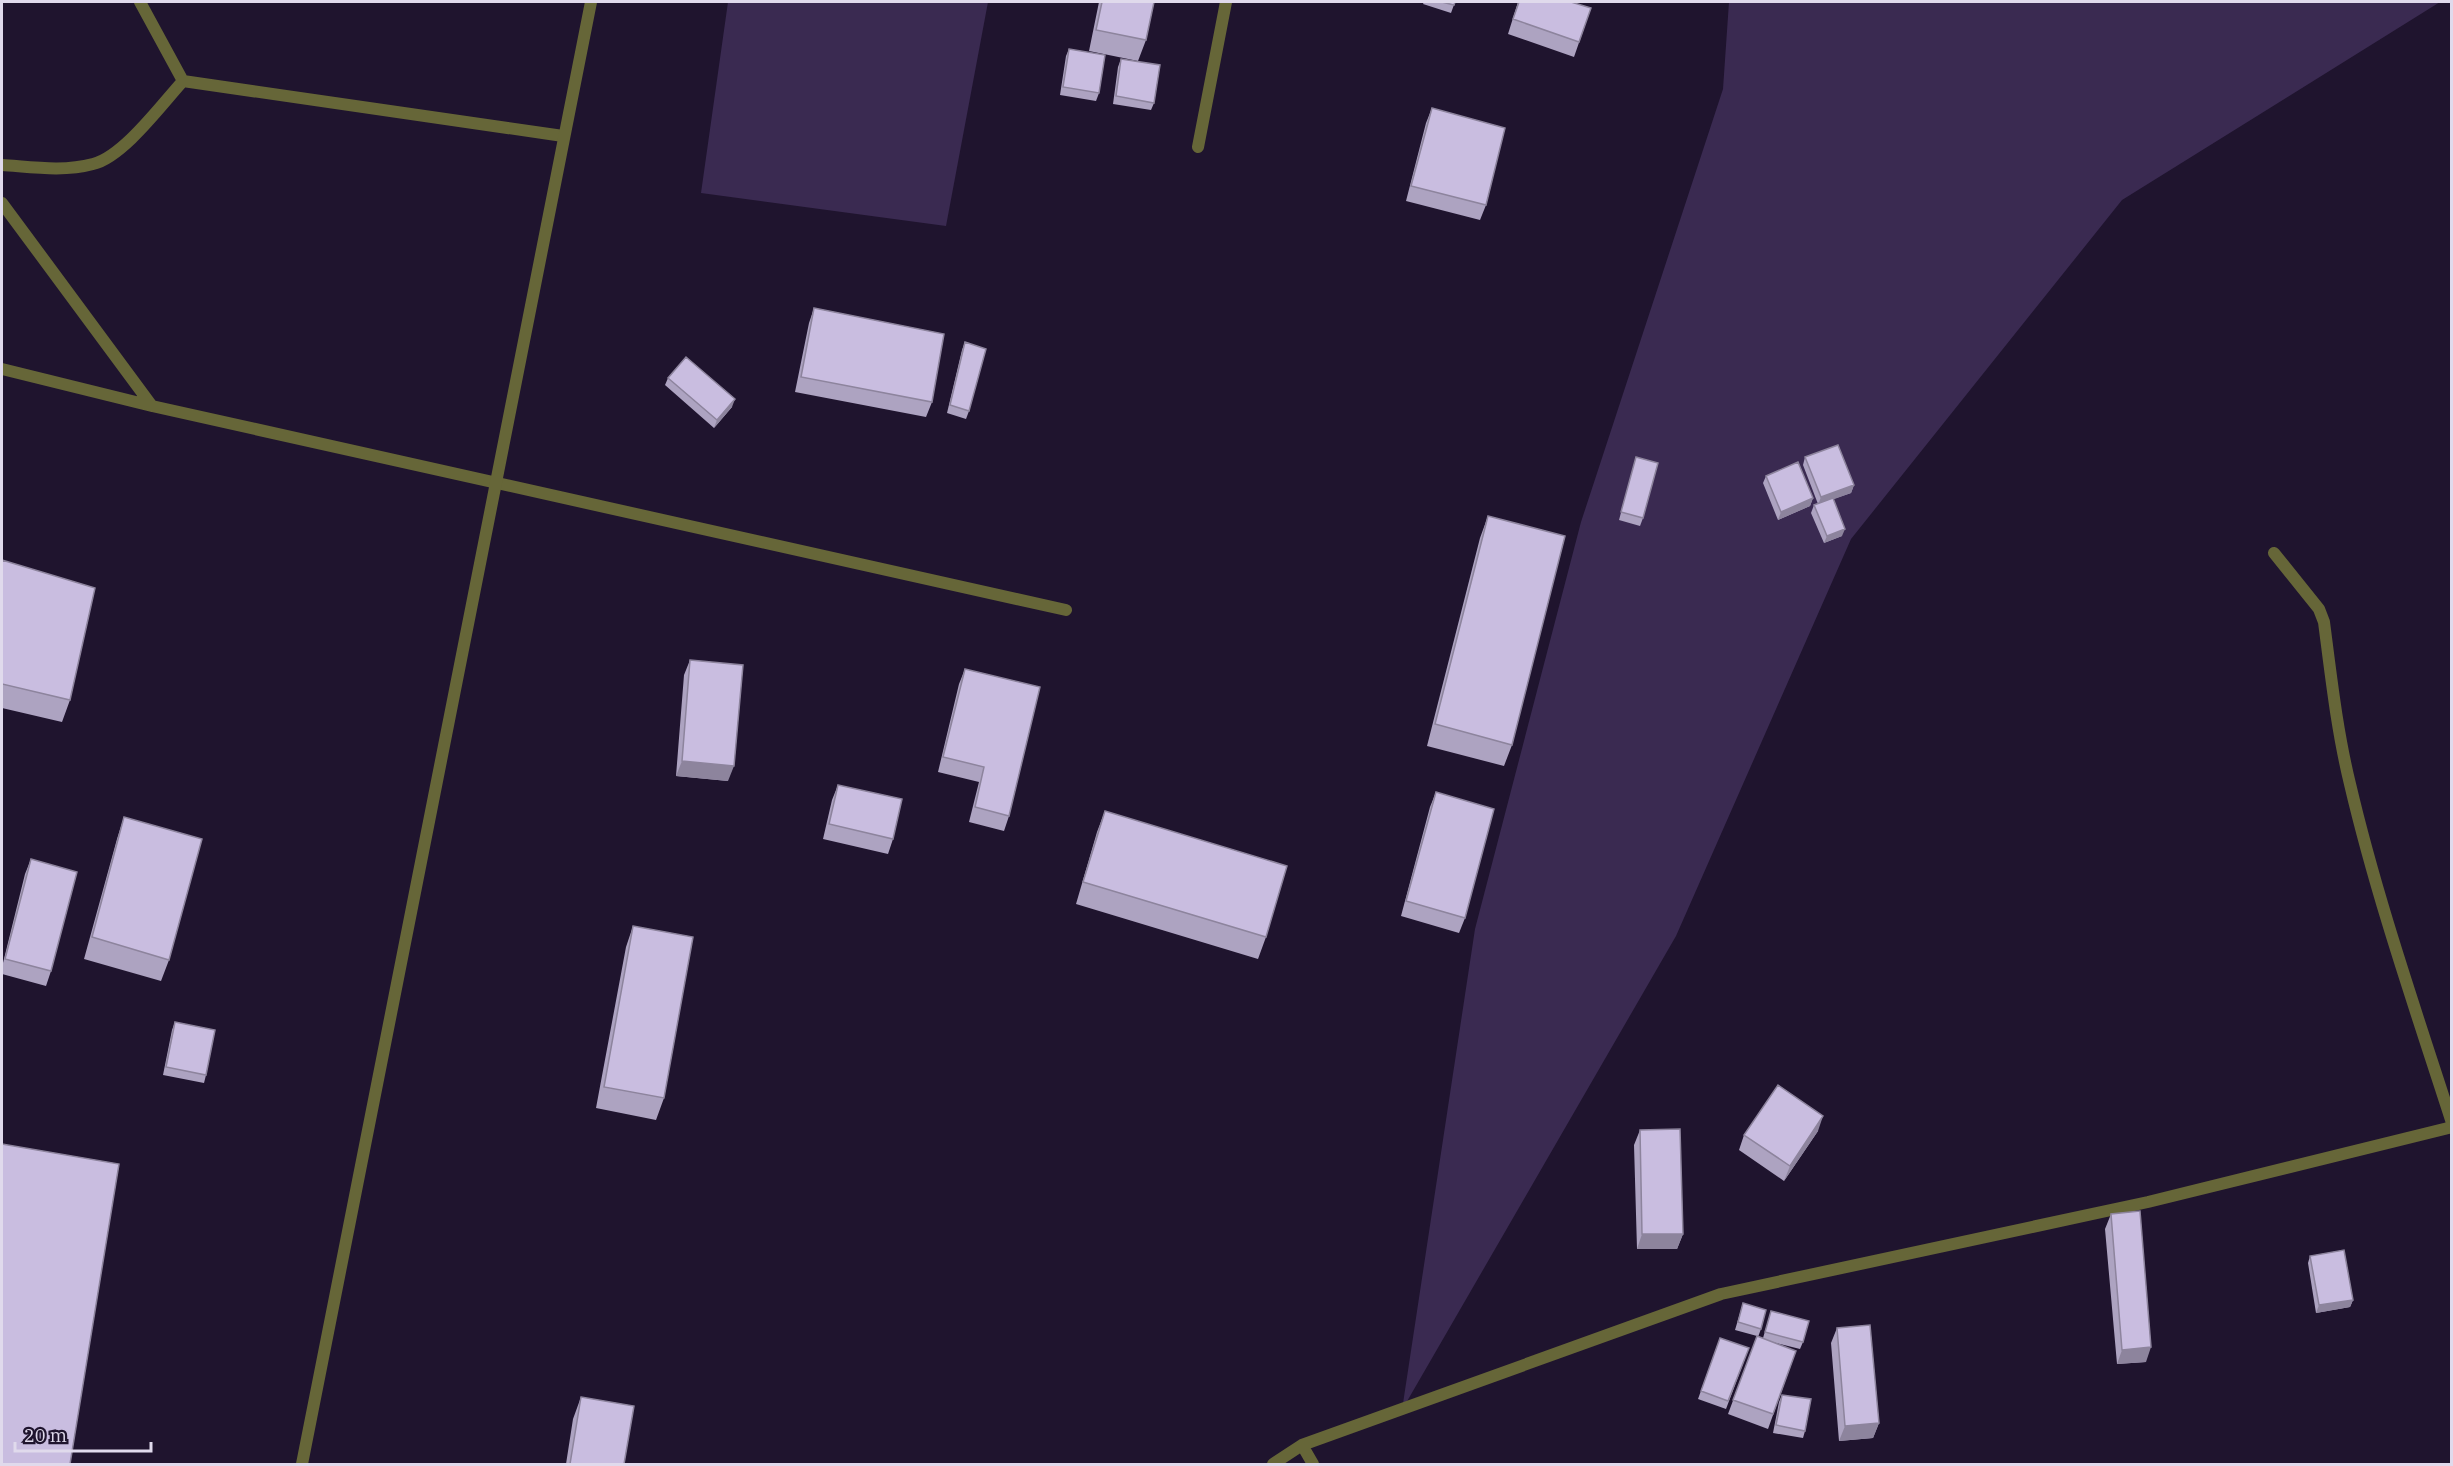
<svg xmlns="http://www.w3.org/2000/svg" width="2453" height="1466" font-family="'IBM Plex Serif',serif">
<rect width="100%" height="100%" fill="#1f142e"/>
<path fill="#3a2a51" d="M728,2h260l-42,224 -245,-33z
M1729,2h711l-318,198 -271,339 -175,397 -274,474 73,-481 106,-407 142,-433z"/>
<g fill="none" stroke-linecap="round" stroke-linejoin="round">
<path stroke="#666638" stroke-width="12" d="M140,2l43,79
M183,81l380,55
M2,165c30,2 62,7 91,-1 30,-7 69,-60 90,-83
M2,203l150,203
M2,369l150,37 914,204"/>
<path stroke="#666638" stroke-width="12" d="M1198,147l28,-145
M2274,553l45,56 5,13c7,54 13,109 26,162 27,115 66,227 102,339
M1302,1445l11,19
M302,1464l289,-1462
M1273,1464l29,-19 419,-151 427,-92 304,-75"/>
</g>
<path fill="#ada3c1" d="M1099,2h55l-8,38 -8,21 -49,-10z
M1424,2h31l-4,11 -28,-9z
M1518,2l73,6 -17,49 -66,-23z
M1069,49l30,44 -3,8 -36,-6 6,-39z
M1121,59l33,44 -3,7 -38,-6 5,-37z
M1432,108l54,97 -6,15 -74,-19 20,-78z
M814,308l118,94 -6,15 -131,-25 14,-69z
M965,342l4,69 -3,8 -19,-6 15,-63z
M668,378l64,29 -18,21 -49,-43z
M1636,457l7,61 -3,8 -21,-6z
M1805,457l49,28 -3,8 -18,6 9,37 -18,7 -13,-30 3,-8 4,-1 -15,-39z
M1766,476l47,22 -3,8 -32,14 -15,-37z
M1488,516l24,229 -8,21 -77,-20 53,-208z
M2,560l68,140 -8,22 -60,-14z
M690,660l38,121 -52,-5 8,-101z
M965,669l44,147 -5,15 -35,-9 10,-40 -41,-10 21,-88z
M838,785l55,54 -5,15 -65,-15 9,-39z
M1436,792l29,126 -6,15 -58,-17 29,-109z
M1105,811l161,126 -8,22 -182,-55 21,-72z
M124,817l45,143 -8,21 -77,-22 33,-120z
M31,859l20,112 -5,15 -44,-12v-7l23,-93z
M633,926l31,172 -8,22 -60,-12 30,-161z
M175,1022l31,53 -2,8 -41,-8 9,-45z
M1640,1130l43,104 -6,15h-40l-3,-104z
M1818,1131l-34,50 -45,-31 5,-15z
M2111,1214l35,148 -29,2 -12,-135z
M2310,1256l43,44 -3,7 -34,6 -8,-50z
M1743,1303l18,26 -3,8 5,1 8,-27 32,31 -3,7 -28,-7 24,9 -28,78 -40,-15 29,-78 -22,-6z
M1837,1328l42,95 -6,15 -34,3 -8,-98z
M1720,1338l29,10 -23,61 -28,-10z
M1782,1395l23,36 -2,7 -30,-5 6,-31z
M581,1397l43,67h-58l7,-45z"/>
<path fill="#8d849d" d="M735,399l-3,8 -18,21 3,-8z
M1854,485l-3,8 -33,12 3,-8z
M1813,498l-3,8 -32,14 3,-8z
M1845,529l-3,7 -18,7 3,-7z
M682,761l52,5 -6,15 -52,-5z
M1823,1116l-5,15 -34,50 6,-15z
M1642,1234h41l-6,15h-40z
M2353,1300l-3,7 -34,6 3,-8z
M2151,1347l-5,15 -29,2 5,-14z
M1879,1423l-6,15 -34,3 6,-15z"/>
<path fill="#c9bde0" stroke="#8d849d" stroke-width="1.5" d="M1102,2h52l-8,38 -50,-10z
M1442,2h13l-1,3z
M1519,2h52l20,6 -12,34 -66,-23z
M1069,49l36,6 -6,38 -36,-6z
M1121,59l39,6 -6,38 -38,-7z
M1432,108l73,20 -19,77 -75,-19z
M814,308l130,26 -12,68 -131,-25z
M965,342l21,7 -17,62 -19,-6z
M686,357l49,42 -18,21 -49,-42z
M1838,445l16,40 -33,12 -16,-40z
M1636,457l22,6 -15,55 -22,-6z
M1798,462l15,36 -32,14 -15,-36z
M1833,498l12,31 -18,7 -13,-31z
M1488,516l77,20 -53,209 -77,-21z
M2,560l93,28 -25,112 -68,-16z
M690,660l53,5 -9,101 -52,-5z
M965,669l75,18 -31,129 -34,-9 9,-40 -41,-10z
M838,785l64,14 -9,40 -64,-15z
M1436,792l58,17 -29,109 -59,-17z
M1105,811l182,55 -21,71 -183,-55z
M124,817l78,22 -33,121 -77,-23z
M31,859l46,13 -26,99 -46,-12z
M633,926l60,11 -29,161 -60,-11z
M175,1022l40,8 -9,45 -40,-8z
M1778,1085l45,31 -33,50 -46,-31z
M1680,1129l3,105h-41l-2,-104z
M2,1144l117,20 -49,300h-68z
M2140,1211l11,136 -29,3 -11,-136z
M2344,1250l9,50 -34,5 -9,-49z
M1743,1303l23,7 -5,19 -23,-7z
M1771,1311l38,10 -6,21 -38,-10z
M1870,1325l9,98 -34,3 -8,-98z
M1757,1336l39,15 -23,63 -40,-14z
M1720,1338l29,10 -21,53 -27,-10z
M1782,1395l29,4 -6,32 -29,-6z
M581,1397l53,9 -10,58h-54z"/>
<rect width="2453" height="1466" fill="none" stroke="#e0daec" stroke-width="6"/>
<path d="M15 1442v9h136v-9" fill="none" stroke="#e0daec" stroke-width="3"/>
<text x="24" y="1442" font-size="18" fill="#e0daec" stroke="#1f142e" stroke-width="4.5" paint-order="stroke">20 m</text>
</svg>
